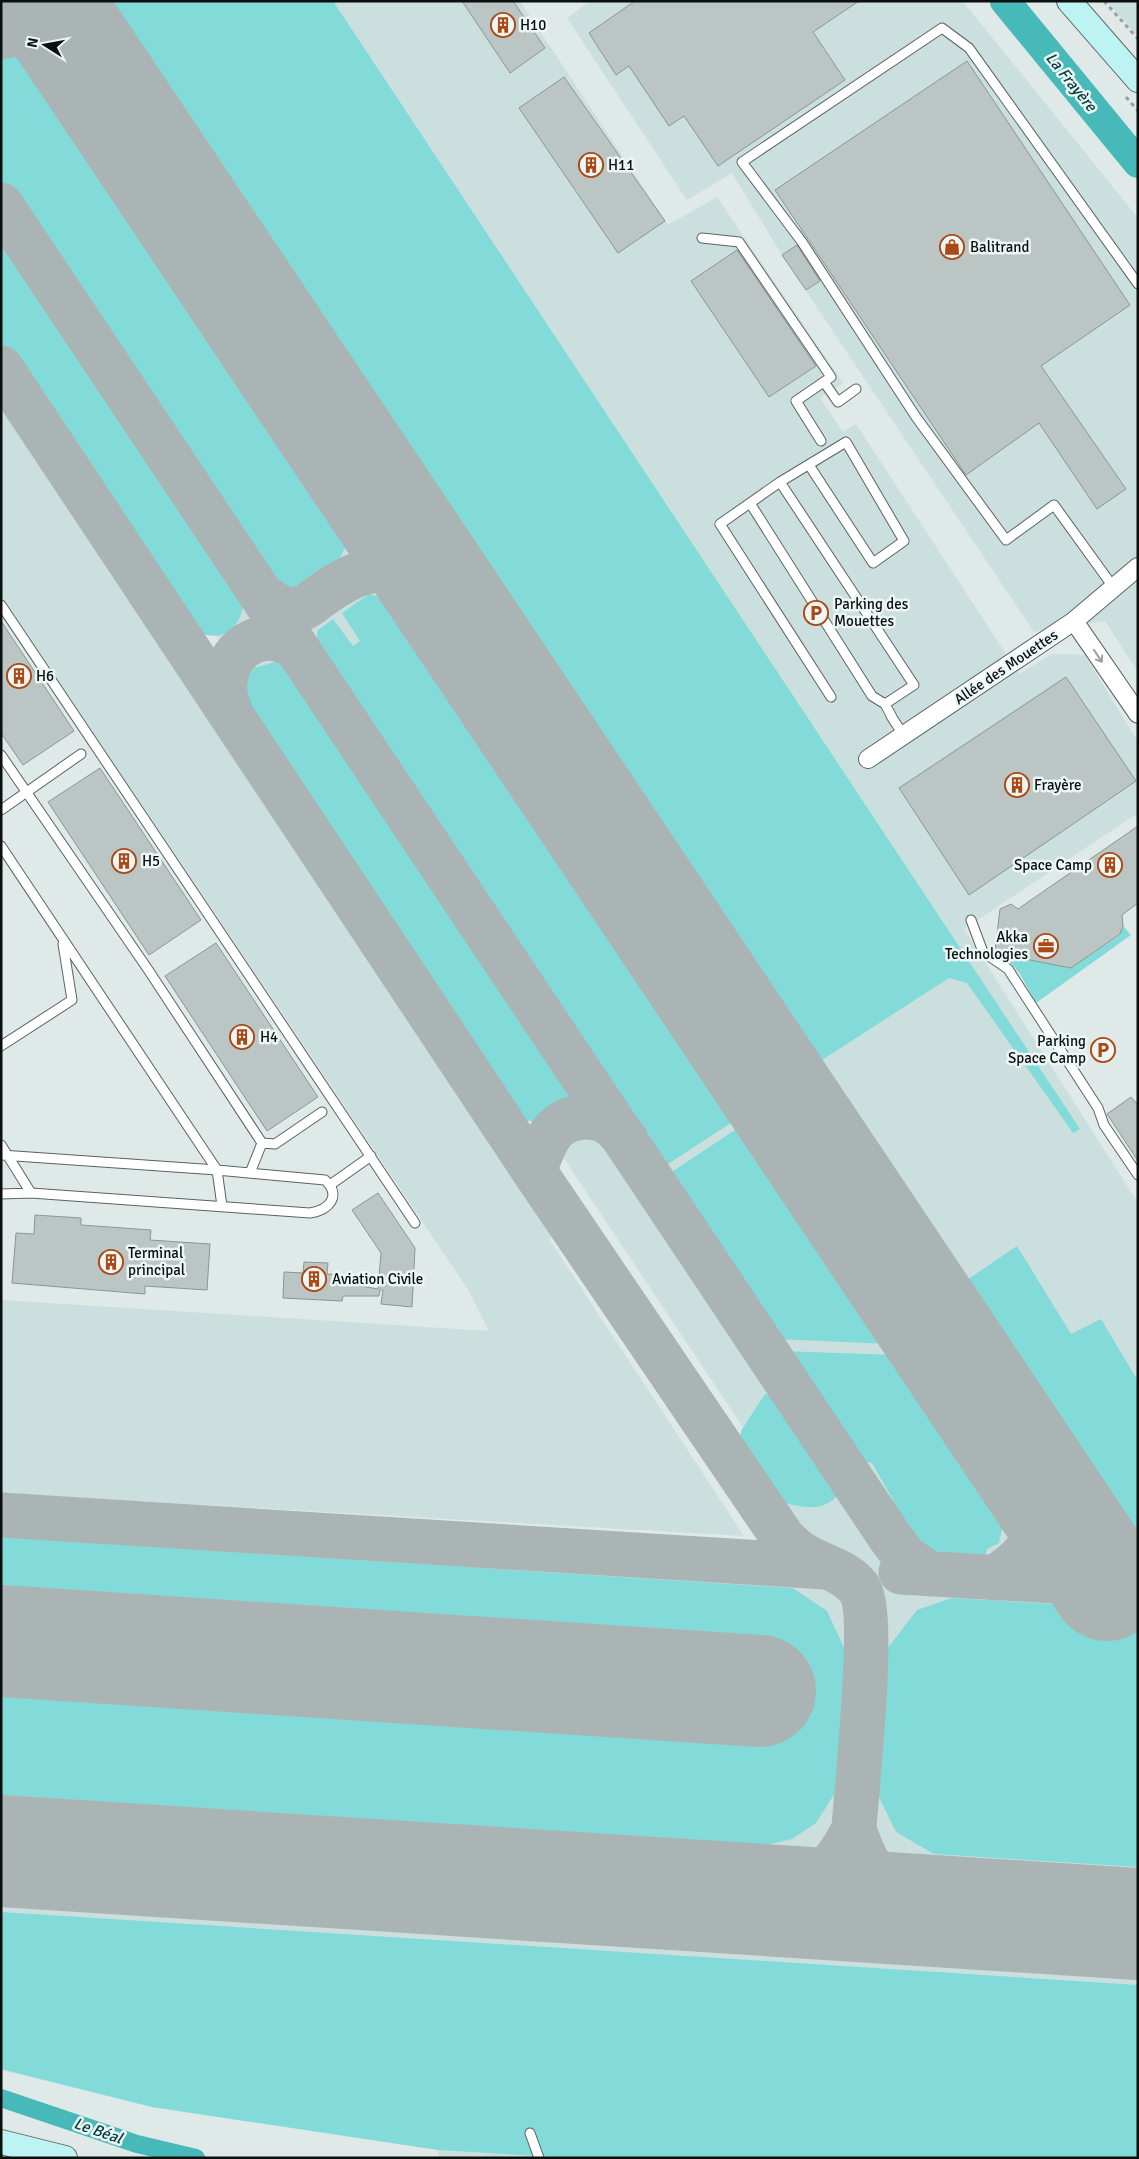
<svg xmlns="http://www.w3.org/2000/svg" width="1139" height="2159" font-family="Signika,sans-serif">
<rect width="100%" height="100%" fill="#dee9e8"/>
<path fill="#cadfde" d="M1,1h519l148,224 49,-28 126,186 -23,15 23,34 13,-8 163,250 33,-20 33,1 53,87v71l-174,116 174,274v955h-699l-1,-8 -286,-43 -151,-37v-537l811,53 -28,-97 -585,-879 -198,-286z
M591,1h370l8,8 169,209v454l-33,-51 -71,11 -252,-377 -50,-82 -45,27 -120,-182z
M1106,1h32v35l-28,-31z
M1,368l575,853 -27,18 195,297 -743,-43v-193l488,31 -20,-40 -468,-696z"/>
<path fill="#82dbd9" d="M99,1h234l747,1128 -7,4 -106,-150 -18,-5 -144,93 -706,-1061z
M23,55l19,10 304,454 3,21 -9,18 -43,30 -18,-1 -18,-12 -260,-392v-125z
M1,228l243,360c2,41 -22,62 -59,37l-184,-274z
M369,594l16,4 12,7 343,512 -81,53 -338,-508 -6,-14 3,-18 15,-11 20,27 7,-5 -18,-28z
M275,662l24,10 270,408 1,18 -13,16 -20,9 -17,-5 -276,-412 -1,-20 11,-18z
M1123,926l8,9 -95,68 -16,-29 -16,-19 67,13 49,-33z
M744,1124l145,220 -113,-5 -112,-162z
M1017,1246l54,88 30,-15 37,62v175l-29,-36 -150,-223 5,-15z
M781,1351l115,4 103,150 4,20 -4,18 -12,6 -1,6 -64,-4 -50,-88 -20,-4z
M765,1394l16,1 62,93c-17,27 -38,19 -65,14l-40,-56 3,-15z
M1,1537l792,51 34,23 18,39 -8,140 -21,33 -24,16 -26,6 -765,-50z
M952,1598l186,11v258l-204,-13 -38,-22 -19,-39 10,-144 30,-39z
M1,1912l1137,73v173h-567l-133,-8 -286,-43 -151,-38z"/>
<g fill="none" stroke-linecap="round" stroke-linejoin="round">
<path stroke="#46b9b8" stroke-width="18" d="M1,2098l136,46 59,14"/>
<path stroke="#46b9b8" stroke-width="30" d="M1005,1l133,162"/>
<path stroke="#abb4b4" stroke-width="45" d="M73,1l1,31 7,21
M1,37c31,-8 53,1 80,16
M1,205l889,1332 15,20 25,17
M1,368l533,803 249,367c5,5 11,11 17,15 19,13 43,16 58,34 19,24 -2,203 -4,242 19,60 41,67 98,83
M262,595c10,9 27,19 41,13 7,-3 13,-9 19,-13 28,-20 54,-33 88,-20 14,5 26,17 37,26
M230,711c-3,-10 -7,-20 -5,-30 5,-37 42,-56 72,-32
M534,1171c5,-12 11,-32 21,-42 13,-13 38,-16 54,-6 6,4 12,11 17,17
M1,1515l824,52
M901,1572l237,14
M994,1578c43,-27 50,-49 42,-99
M761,1900c52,-15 68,-22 93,-71"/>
<path stroke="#abb4b4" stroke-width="112" d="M46,1l1061,1584
M1,1641l759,50
M1,1851l1137,73"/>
</g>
<path fill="#bac5c4" stroke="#8b9595" d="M462,1h51l32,47 -35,25z
M635,1h224l-46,31 32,48 -127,86 -34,-50 -15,10 -40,-60 -13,9 -27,-42z
M967,61l163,244 -89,61 85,123 -29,20 -58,-86 -73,52 -191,-285z
M564,77l101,144 -47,32 -99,-145z
M797,245l23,36 -14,9 -24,-35z
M737,250l79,116 -47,31 -78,-116z
M1,621l73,110 -51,34 -22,-32z
M1066,677l70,104 -167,114 -70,-107z
M100,768l101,152 -52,35 -101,-153z
M1138,826v77l-16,12 1,11 -3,8 -49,34 -67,-13v-2l-9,-2 5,-42 11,-5 7,5z
M216,943l102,154 -51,34 -102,-155z
M1131,1097l7,8v56l-31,-47z
M378,1193l37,55 -3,59 -31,-3 2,-14h-3l-1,6h-36l-1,5 -59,-3 1,-26 19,1 1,-11 24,1 -1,11 17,1v8l34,6 3,-36 -29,-43z
M35,1215l46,3v7l70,5 -1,10 60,4 -3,46 -62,-4v8l-133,-11 4,-50 18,1z"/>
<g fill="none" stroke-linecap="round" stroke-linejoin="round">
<defs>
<path id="lane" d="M702,238l37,4 92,135 -35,24 25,40
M824,382l14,20 18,-13
M780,482l66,-40 58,99 -31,22 -64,-98
M750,503l122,193 13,8
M1114,588l-60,-83 -48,35 -90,-123 -114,-175 -60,-80 200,-134 27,20 169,236
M1,605l414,618
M831,697l-111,-173 60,-42 134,203 -29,19 7,13
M891,716l13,20
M1,755l148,216 113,172 -12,30
M1,810l80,-56
M1,846l216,324 5,36
M971,920l12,32 25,17 90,139 6,17 34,50
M1,1046l71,-46 -9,-56
M262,1143l13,1 47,-32
M1,1145l30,48
M1,1155l216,15 108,10c17,16 4,30 -15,33l-279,-20 -30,1
M330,1185l41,-29
M530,2133l9,25"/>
<path id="street" d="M1074,621l64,93
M868,759l206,-138 64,-54"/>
<path id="secondary" d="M1069,1l69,79
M1,2142l64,16"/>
</defs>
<use href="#lane" stroke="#5a6363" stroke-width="11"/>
<use href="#street" stroke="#5a6363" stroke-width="20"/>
<use href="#secondary" stroke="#5a6363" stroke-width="26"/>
<path stroke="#98a1a0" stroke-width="3" stroke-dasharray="4 4" stroke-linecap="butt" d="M1104,1l34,38
M1126,97l12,14"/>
<use href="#lane" stroke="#fff" stroke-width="9"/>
<use href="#street" stroke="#fff" stroke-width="18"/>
<use href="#secondary" stroke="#bdf3f2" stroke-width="24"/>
</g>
<defs><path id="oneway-shaft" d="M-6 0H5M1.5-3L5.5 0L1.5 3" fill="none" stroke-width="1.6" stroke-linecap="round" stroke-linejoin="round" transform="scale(1.25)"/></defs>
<use stroke="#9d9f9f" href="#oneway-shaft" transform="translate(1098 656) rotate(56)"/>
<defs>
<symbol id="building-ring" viewBox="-11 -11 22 22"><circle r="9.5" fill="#ebf6f5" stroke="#ac4813" stroke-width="1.5"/><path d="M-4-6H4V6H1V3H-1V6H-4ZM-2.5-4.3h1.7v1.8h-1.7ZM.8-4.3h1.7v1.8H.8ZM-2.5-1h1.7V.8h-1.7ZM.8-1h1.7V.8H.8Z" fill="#ac4813"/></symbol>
<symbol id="shop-ring" viewBox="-11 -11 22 22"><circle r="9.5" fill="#ebf6f5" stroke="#ac4813" stroke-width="1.5"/><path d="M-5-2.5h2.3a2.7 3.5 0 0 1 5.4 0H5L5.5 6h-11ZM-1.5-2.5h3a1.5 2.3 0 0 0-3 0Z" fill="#ac4813"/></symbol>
<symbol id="parking-ring" viewBox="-11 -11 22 22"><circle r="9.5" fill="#ebf6f5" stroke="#ac4813" stroke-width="1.5"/><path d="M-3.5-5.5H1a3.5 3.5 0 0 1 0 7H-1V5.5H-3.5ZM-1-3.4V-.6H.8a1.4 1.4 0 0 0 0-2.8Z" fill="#ac4813"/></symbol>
<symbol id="office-ring" viewBox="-11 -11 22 22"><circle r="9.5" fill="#ebf6f5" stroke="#ac4813" stroke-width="1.5"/><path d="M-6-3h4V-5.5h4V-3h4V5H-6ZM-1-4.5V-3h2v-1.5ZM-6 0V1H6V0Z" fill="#ac4813"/></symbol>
</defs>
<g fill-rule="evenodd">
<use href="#building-ring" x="489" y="11" width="28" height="28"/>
<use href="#building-ring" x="577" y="151" width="28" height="28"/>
<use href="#shop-ring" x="938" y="233" width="28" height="28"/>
<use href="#parking-ring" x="802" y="599" width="28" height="28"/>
<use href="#building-ring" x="5" y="662" width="28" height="28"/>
<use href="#building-ring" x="1003" y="771" width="28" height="28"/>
<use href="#building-ring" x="110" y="847" width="28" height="28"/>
<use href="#building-ring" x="1096" y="851" width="28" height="28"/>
<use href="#office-ring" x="1032" y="932" width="28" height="28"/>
<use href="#building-ring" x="228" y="1023" width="28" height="28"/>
<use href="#parking-ring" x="1089" y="1036" width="28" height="28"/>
<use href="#building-ring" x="97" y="1248" width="28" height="28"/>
<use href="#building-ring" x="300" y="1265" width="28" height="28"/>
</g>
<g text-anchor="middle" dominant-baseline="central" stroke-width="5" stroke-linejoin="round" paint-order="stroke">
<g font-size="15" fill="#0b0f0e" stroke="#ebf6f5" text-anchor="start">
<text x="520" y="25">H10</text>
<text x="608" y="165">H11</text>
<text x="970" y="247">Balitrand</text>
<text x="834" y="604">Parking des<tspan x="834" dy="17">Mouettes</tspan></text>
<text x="36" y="676">H6</text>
<text x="1034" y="785">Frayère</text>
<text x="142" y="861">H5</text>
<text x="1092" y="865" text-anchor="end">Space Camp</text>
<text x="1028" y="937" text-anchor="end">Akka<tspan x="1028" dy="17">Technologies</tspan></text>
<text x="260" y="1037">H4</text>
<text x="1086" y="1041" text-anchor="end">Parking<tspan x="1086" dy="17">Space Camp</tspan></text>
<text x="128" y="1253">Terminal<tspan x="128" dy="17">principal</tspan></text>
<text x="332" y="1279">Aviation Civile</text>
</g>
<g font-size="15" fill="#0b0f0e" stroke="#ebf6f5">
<text transform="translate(1006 667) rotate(-34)">Allée des Mouettes</text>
</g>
<g font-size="16" font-style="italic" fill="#053d3c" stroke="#ebf6f5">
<text transform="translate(1071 82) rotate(51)">La Frayère</text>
<text transform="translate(98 2131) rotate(19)">Le Béal</text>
</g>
</g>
<rect width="1139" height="2159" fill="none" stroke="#0b0f0e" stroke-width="5"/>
<g transform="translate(45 45) rotate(281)" stroke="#ebf6f5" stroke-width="4" paint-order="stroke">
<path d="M0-4L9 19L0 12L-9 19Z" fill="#0b0f0e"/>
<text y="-8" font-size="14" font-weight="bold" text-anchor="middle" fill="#0b0f0e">N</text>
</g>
</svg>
